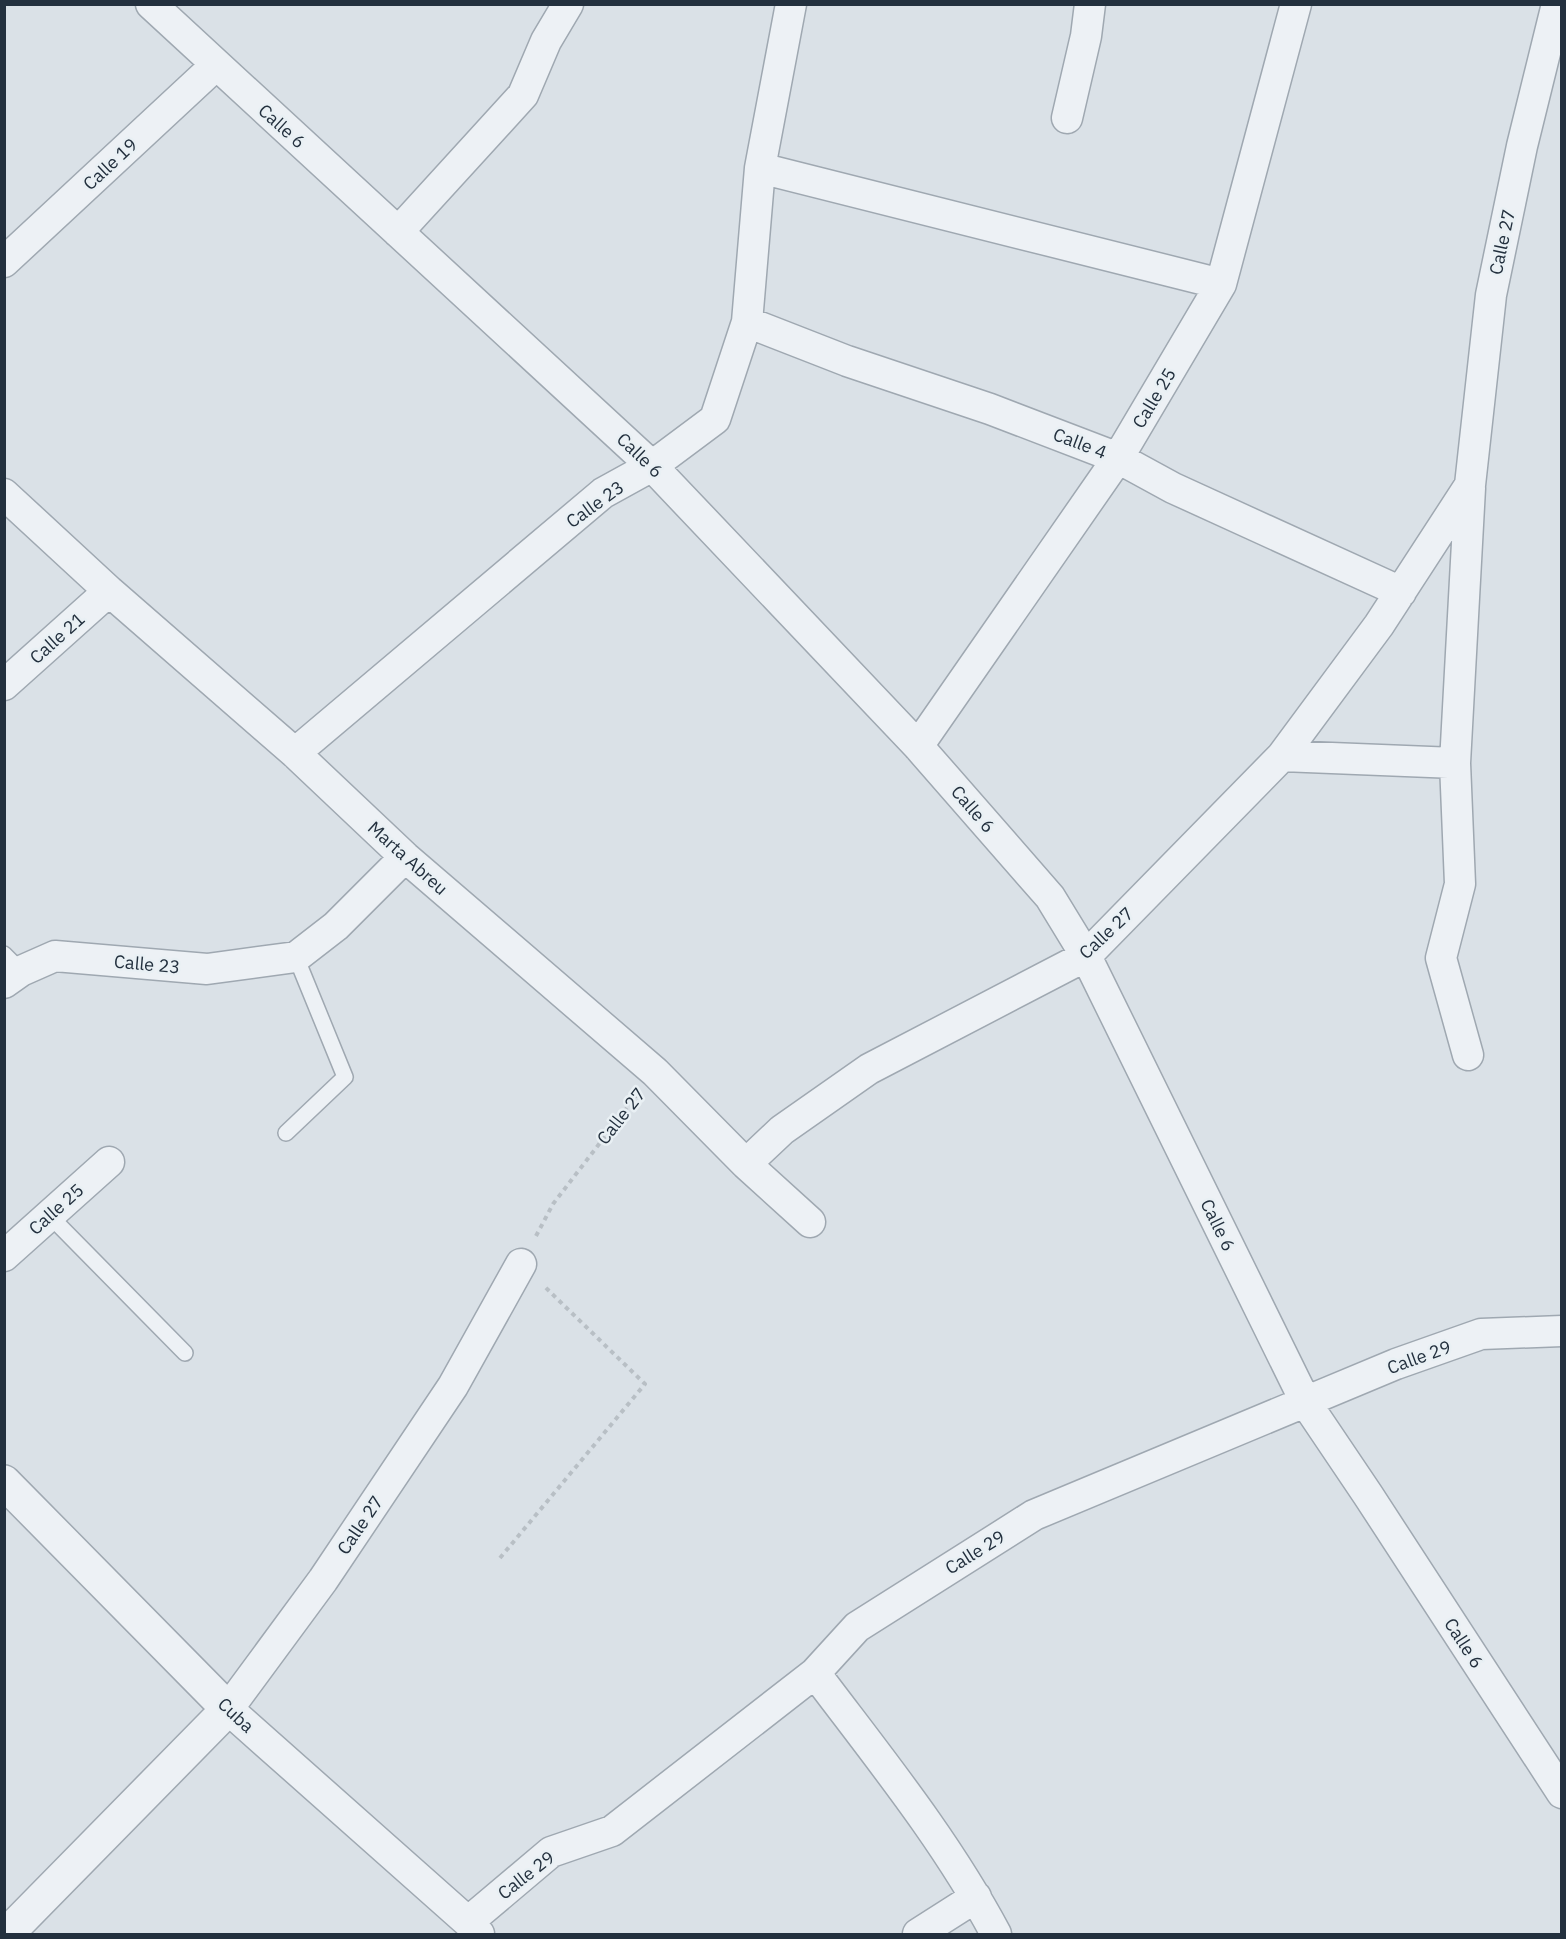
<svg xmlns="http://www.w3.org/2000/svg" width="1566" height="1939" font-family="'IBM Plex Sans',sans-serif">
<rect width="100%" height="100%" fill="#dae1e7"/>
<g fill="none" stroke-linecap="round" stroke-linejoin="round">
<defs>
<path id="service" d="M4,954l17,17
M286,1133l59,-56 -49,-120
M49,1215l136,138"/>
<path id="minor" d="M151,4l501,462 266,280 132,151 36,59 220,447 62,92 194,298
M1067,118l19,-82 4,-32
M760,168l461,116
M398,232l125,-137 23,-54 22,-37
M4,262l212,-197
M747,322l100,39 143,48 128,49 55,30 228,104
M4,494l105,97 186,162 110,104 250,215 91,92 64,58
M4,685l105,-94
M918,746l200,-288 103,-174 75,-280
M295,753l308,-260 49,-27 63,-47 32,-97 13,-154 31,-164
M1282,756l173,7
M4,983l17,-12 34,-15 152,13 89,-12 40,-31 69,-69
M1468,1055l-27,-97 19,-74 -5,-121 15,-275
M746,1164l36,-34 87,-61 217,-113 196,-200 97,-131 91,-140 21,-190 31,-149 35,-142
M4,1256l105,-94
M815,1673c64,85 131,167 181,261
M468,1922l83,-70 61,-21 203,-158 42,-46 177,-112 362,-151 85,-30 81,-3
M479,1934l-11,-12 -240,-213 95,-129 130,-194 68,-122
M918,1934l58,-37"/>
<path id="tertiary" d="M4,1482l224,227 -221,225"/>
</defs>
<use href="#service" stroke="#9fa8b1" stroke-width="18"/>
<use href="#minor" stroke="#9fa8b1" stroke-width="33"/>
<use href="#tertiary" stroke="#9fa8b1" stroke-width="36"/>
<path stroke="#b8bfc5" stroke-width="4" stroke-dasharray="4.5 4.5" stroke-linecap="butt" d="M536,1236l17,-32 83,-108
M500,1558l145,-174 -100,-97"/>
<use href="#service" stroke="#edf1f5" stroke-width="15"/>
<use href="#minor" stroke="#edf1f5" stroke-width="30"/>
<use href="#tertiary" stroke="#edf1f5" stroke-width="33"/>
</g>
<g text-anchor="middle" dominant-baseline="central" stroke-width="5" stroke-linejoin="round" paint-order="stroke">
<g font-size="18" fill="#23303e" stroke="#e9f0f4">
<text transform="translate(282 126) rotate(42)">Calle 6</text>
<text transform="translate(110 164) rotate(-43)">Calle 19</text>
<text transform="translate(1502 242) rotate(-78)">Calle 27</text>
<text transform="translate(1154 398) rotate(-59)">Calle 25</text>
<text transform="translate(1080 443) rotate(21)">Calle 4</text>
<text transform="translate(640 455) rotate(44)">Calle 6</text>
<text transform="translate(595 504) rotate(-36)">Calle 23</text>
<text transform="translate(57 638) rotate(-42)">Calle 21</text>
<text transform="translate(973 809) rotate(49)">Calle 6</text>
<text transform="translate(408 858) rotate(42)">Marta Abreu</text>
<text transform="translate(1106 933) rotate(-43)">Calle 27</text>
<text transform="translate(147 964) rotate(5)">Calle 23</text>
<text transform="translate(621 1116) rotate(-52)">Calle 27</text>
<text transform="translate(56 1209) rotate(-42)">Calle 25</text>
<text transform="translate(1218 1225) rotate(64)">Calle 6</text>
<text transform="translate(1419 1357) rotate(-20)">Calle 29</text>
<text transform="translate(360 1525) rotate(-56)">Calle 27</text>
<text transform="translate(975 1552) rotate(-32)">Calle 29</text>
<text transform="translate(1464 1643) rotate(57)">Calle 6</text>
<text transform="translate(236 1715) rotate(43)">Cuba</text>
<text transform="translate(526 1875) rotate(-38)">Calle 29</text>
</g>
</g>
<rect width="1566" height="1939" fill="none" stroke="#23303e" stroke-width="12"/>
</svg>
